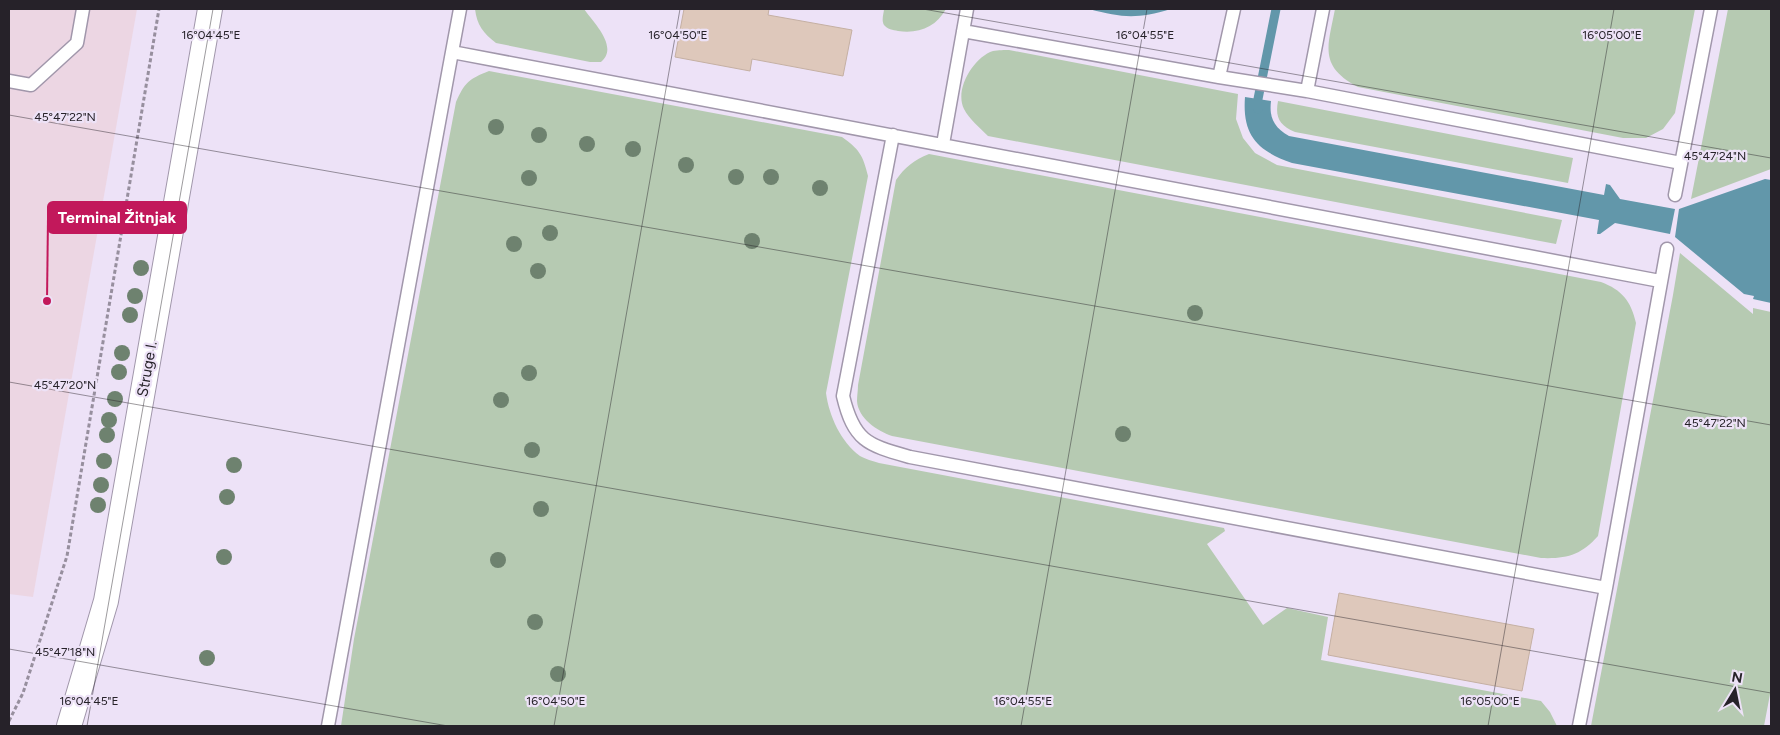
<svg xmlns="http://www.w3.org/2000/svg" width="1780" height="735" font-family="Figtree,sans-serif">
<rect width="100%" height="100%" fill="#ede2f7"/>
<path fill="#ecd6e3" d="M9,9h128l-104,588 -24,-3z"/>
<path fill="#b6cab2" d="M475,9h109c10,14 35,38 17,53h-11l-94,-19c-13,-10 -19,-18 -21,-34z
M884,9h62c-10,18 -27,25 -48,22 -5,-1 -11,-2 -14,-6 -3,-5 0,-12 0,-16z
M1335,9h360l-20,104 -12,16 -17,9h-23l-265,-51c-40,-21 -30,-41 -23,-78z
M1728,9h43v160l-80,30z
M1009,50l229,44 -2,25 7,19 12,15 22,12 285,55 -6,24 -568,-108c-8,-8 -19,-17 -24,-27 -10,-20 10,-52 29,-58 5,-1 12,-1 16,-1z
M489,71l353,66c17,12 21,18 26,39l-42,217c3,23 15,49 34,63 5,3 13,5 19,7l345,65 1,3 -18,13 56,81 24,-17 41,9 -7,43 220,41 9,11 7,14h-1216l13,-87 102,-537c9,-20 13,-23 33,-31z
M1278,101l295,57 -5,25 -273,-51c-16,-7 -20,-15 -17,-31z
M929,154l672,128c21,8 30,19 35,41l-38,213c-17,19 -31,23 -57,22l-649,-122c-15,-5 -34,-18 -35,-35 0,-5 1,-11 1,-16l38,-205c9,-13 18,-20 33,-26z
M1680,253l73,61v-6l18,4v377l-7,37h-173l82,-431z"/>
<path fill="#6297aa" d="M1089,9h82c-34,10 -48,9 -82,0z
M1245,97l26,4c-2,17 3,26 18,35l315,59 2,-11 4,1 10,14 55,10 -5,25 -55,-11 -15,11h-3l2,-14 -307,-57c-34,-12 -50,-27 -47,-66z
M1765,179l6,1v123l-18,-4 1,-3 -10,-2 -69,-57 4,-28z"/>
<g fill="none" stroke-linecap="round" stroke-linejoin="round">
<path stroke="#6297aa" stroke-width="9" d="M1258,109v-10l18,-90"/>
</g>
<path fill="#dec8bb" stroke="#c5b0a3" d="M684,9h85l-1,6 84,15 -9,46 -91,-17 -2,12 -75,-14z
M1339,593l195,36 -12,62 -194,-36z"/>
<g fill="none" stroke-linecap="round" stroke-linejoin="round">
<defs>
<path id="service" d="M460,9l-8,43 1208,229
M963,31l256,46 88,14 374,72
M1219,77l15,-68
M9,81l22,4 46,-42 6,-34
M1307,91l16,-82
M893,135l-50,261c11,46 25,49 67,61l696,131
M943,144l24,-135
M1675,195l36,-186
M328,726l124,-674
M1579,726l27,-138 61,-339"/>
<path id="minor" d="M69,726l37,-125 104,-592"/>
</defs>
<use href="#service" stroke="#a197ab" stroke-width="15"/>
<use href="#minor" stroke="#a197ab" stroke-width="26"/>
<path stroke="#978f9e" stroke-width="3" stroke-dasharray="4 2.5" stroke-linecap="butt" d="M9,721l14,-28 44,-137 92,-547"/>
<use href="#service" stroke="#fff" stroke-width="12"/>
<use href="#minor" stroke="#fff" stroke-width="24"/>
</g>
<g fill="#6e826f">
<circle cx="496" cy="127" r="8"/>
<circle cx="539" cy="135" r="8"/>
<circle cx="587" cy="144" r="8"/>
<circle cx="633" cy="149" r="8"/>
<circle cx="686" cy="165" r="8"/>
<circle cx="736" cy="177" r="8"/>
<circle cx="771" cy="177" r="8"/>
<circle cx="529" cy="178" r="8"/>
<circle cx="820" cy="188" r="8"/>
<circle cx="550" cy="233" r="8"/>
<circle cx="752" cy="241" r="8"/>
<circle cx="514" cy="244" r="8"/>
<circle cx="141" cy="268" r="8"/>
<circle cx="538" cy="271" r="8"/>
<circle cx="135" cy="296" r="8"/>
<circle cx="1195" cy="313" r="8"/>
<circle cx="130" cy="315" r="8"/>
<circle cx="122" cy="353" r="8"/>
<circle cx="119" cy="372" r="8"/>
<circle cx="529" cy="373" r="8"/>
<circle cx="115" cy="399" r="8"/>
<circle cx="501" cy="400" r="8"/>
<circle cx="109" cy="420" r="8"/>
<circle cx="1123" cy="434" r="8"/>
<circle cx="107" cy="435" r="8"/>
<circle cx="532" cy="450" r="8"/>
<circle cx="104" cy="461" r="8"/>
<circle cx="234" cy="465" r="8"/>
<circle cx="101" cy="485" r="8"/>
<circle cx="227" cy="497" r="8"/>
<circle cx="98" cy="505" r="8"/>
<circle cx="541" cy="509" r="8"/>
<circle cx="224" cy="557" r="8"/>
<circle cx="498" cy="560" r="8"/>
<circle cx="535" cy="622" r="8"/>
<circle cx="207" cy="658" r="8"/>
<circle cx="558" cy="674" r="8"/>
</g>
<path fill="none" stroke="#262229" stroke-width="1" stroke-opacity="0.45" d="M923,9l848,149M9,115l1762,310M9,382l1762,311M9,649l439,77M87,726l126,-717M554,726l126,-717M1021,726l126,-717M1488,726l126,-717"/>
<g text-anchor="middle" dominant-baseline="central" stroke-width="4.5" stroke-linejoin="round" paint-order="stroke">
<g font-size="15" fill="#262229" stroke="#ede2f7">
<text transform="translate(147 369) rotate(-80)">Struge I.</text>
</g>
</g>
<g font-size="12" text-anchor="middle" fill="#262229" stroke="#ede2f7" stroke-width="4.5" stroke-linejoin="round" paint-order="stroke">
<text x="211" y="39">16°04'45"E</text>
<text x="678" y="39">16°04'50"E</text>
<text x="1145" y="39">16°04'55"E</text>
<text x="1612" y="39">16°05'00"E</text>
<text x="65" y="121">45°47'22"N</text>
<text x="1715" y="160">45°47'24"N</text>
<text x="65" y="389">45°47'20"N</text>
<text x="1715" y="427">45°47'22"N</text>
<text x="65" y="656">45°47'18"N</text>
<text x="89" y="705">16°04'45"E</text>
<text x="556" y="705">16°04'50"E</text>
<text x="1023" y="705">16°04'55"E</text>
<text x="1490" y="705">16°05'00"E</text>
</g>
<path fill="none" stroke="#c2185b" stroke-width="2" d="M47 301L48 218"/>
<circle fill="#c2185b" stroke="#ede2f7" stroke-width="2" cx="47" cy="301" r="5"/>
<rect fill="#c2185b" stroke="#c2185b" stroke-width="2" x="48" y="202" width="138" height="31" rx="5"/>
<g font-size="16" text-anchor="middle" font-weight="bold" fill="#fff">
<text x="117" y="223">Terminal Žitnjak</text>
</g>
<rect width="1780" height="735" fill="none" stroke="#262229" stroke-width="20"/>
<g transform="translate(1735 690) rotate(10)" stroke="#ede2f7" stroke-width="4" paint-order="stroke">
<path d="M0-4L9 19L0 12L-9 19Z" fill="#262229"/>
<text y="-8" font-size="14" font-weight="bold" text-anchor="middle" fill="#262229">N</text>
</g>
</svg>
